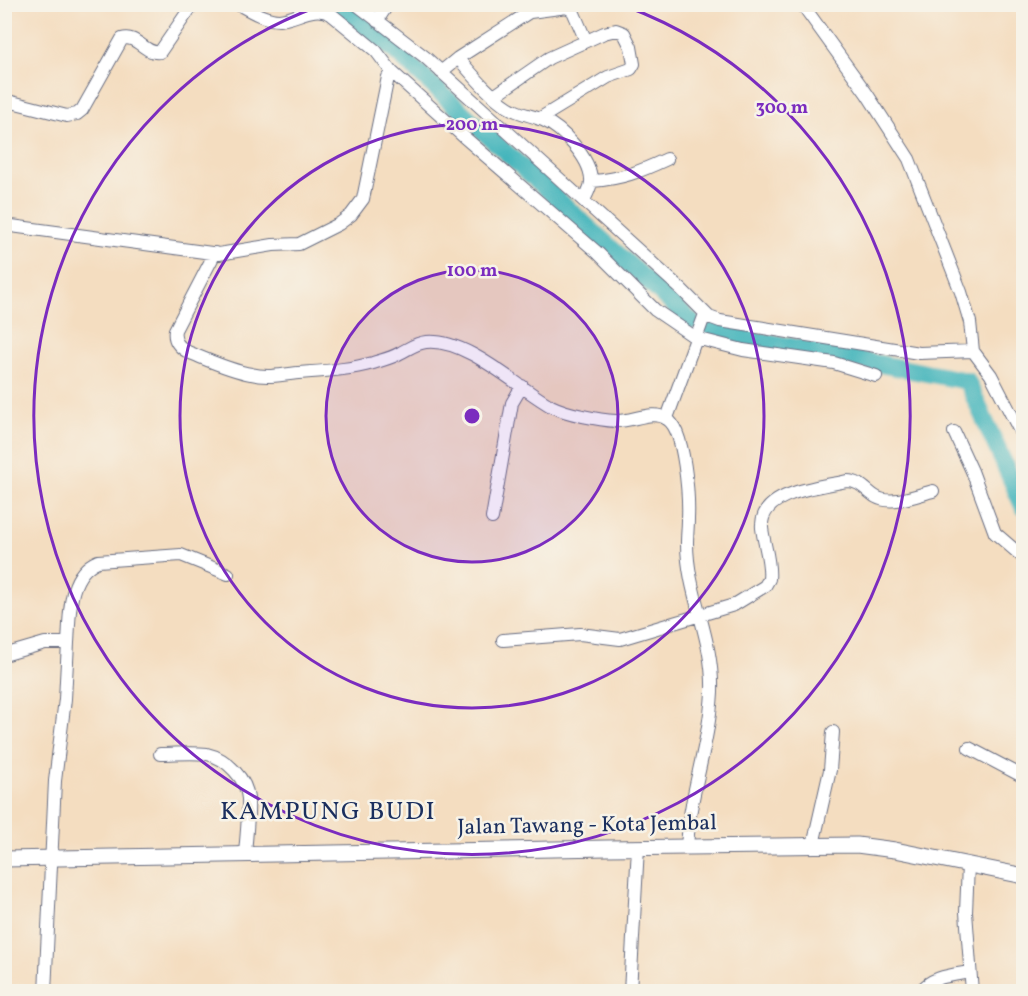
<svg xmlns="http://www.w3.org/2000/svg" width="1028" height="996" font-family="Vollkorn,serif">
<rect width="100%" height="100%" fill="#f7f3e8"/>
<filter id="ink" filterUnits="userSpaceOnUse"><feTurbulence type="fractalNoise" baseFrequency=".0167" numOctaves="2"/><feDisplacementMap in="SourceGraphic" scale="12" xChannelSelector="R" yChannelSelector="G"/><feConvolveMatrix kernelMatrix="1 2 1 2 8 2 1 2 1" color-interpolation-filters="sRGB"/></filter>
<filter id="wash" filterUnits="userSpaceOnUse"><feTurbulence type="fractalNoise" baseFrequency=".008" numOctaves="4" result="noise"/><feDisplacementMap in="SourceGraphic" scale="24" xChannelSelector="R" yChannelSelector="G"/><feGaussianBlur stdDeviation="1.35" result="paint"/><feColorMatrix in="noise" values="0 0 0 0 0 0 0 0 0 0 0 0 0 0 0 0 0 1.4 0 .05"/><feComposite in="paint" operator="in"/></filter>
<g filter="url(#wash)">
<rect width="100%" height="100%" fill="#f4ddc0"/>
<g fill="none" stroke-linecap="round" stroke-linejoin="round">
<path stroke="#45b5bc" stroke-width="18" d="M335,4l50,38 306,279
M712,331l255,50 57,127"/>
</g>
</g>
<g filter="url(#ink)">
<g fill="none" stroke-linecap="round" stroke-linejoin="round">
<defs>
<path id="minor" d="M238,4c11,6 27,16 41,16 18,-1 34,-16 52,-6l45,37 16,21 72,65 134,116 57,57 41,28 47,12 91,13 42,13
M356,4l69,53 257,233 27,27 11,4 199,32 54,-2 18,24 33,64
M802,4l65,90 42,65 52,133 9,30 3,29
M530,12l37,-5 6,4 13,30
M377,21l11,-17
M458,58c15,17 30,36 50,49 11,7 23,8 35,13 19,8 47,38 48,59 1,7 -4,15 -7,21
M441,72l17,-14 76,-49 3,-5
M494,96l55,-38 55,-25 12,-3 8,3 7,14 3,17 -3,5 -23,8 -69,42
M4,100l63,16 10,-2 5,-4 40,-71c15,-5 23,16 38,13l33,-48
M592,181c30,-2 47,-9 75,-22
M4,225l215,29 54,-9 26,-1 40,-20 12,-9 12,-16 25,-122 4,-5
M215,253l-40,77c-2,11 4,17 13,22 20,8 41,18 63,22 15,4 31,1 47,-1 26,-2 50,-3 75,-10 9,-3 19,-5 27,-10 8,-4 16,-10 26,-11 41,-4 91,45 125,64 16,8 48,14 65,15 16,1 37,-12 51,-2 18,11 22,79 21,100 0,8 -1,16 -1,24 0,51 27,96 25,149 -2,38 -13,75 -20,112 -3,14 -4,29 -5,43
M667,418l38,-104
M954,432l18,39 23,62 29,25
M492,518l20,-115 10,-17
M503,640l77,-6 40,5 114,-34 31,-19 4,-7c2,-17 -5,-34 -7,-51 -3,-37 59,-41 85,-47 14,0 19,10 29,16 16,9 41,-2 57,-6
M68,643c2,-28 -1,-69 30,-82l83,-6 47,19
M4,655l41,-12h23l-3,56 -10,82 -10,211
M969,748l55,29
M160,754c16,0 31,-2 47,0 19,4 40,25 41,45 1,19 -2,38 -3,56
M813,845l17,-75 3,-38
M968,865l-2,47 6,80
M630,992l8,-145
M920,992c11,-16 33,-17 50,-20"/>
<path id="major" d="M4,859l603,-11 250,-3 38,5 129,26"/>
</defs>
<use href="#minor" stroke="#676c80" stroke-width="14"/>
<use href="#major" stroke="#676c80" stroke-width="17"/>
<use href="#minor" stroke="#fff" stroke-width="12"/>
<use href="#major" stroke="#fff" stroke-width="15"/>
</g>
</g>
<circle cx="472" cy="416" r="146" fill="#7b2cbf" fill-opacity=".12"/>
<g fill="none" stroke="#7b2cbf" stroke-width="3">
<circle cx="472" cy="416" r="146"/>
<circle cx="472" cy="416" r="292"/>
<path d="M625 6A438 438 0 1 1 319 6"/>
</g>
<g text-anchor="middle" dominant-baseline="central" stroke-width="5" stroke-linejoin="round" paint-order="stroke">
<g font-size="22" fill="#1b2f5e" stroke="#f7f3e8">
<text transform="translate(587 826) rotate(-1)">Jalan Tawang - Kota Jembal</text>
</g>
<g font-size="26" letter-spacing="1.5" fill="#1b2f5e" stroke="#f7f3e8">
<text x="328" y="812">KAMPUNG BUDI</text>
</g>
</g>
<circle cx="472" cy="416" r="9" fill="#7b2cbf" stroke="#f7f3e8" stroke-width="3"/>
<g font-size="18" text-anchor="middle" font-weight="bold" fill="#7b2cbf" stroke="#f7f3e8" stroke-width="5" stroke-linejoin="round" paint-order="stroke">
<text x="782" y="113">300 m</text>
<text x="472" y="130">200 m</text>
<text x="472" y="276">100 m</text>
</g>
<rect width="1028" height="996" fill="none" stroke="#f7f3e8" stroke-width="24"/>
</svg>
